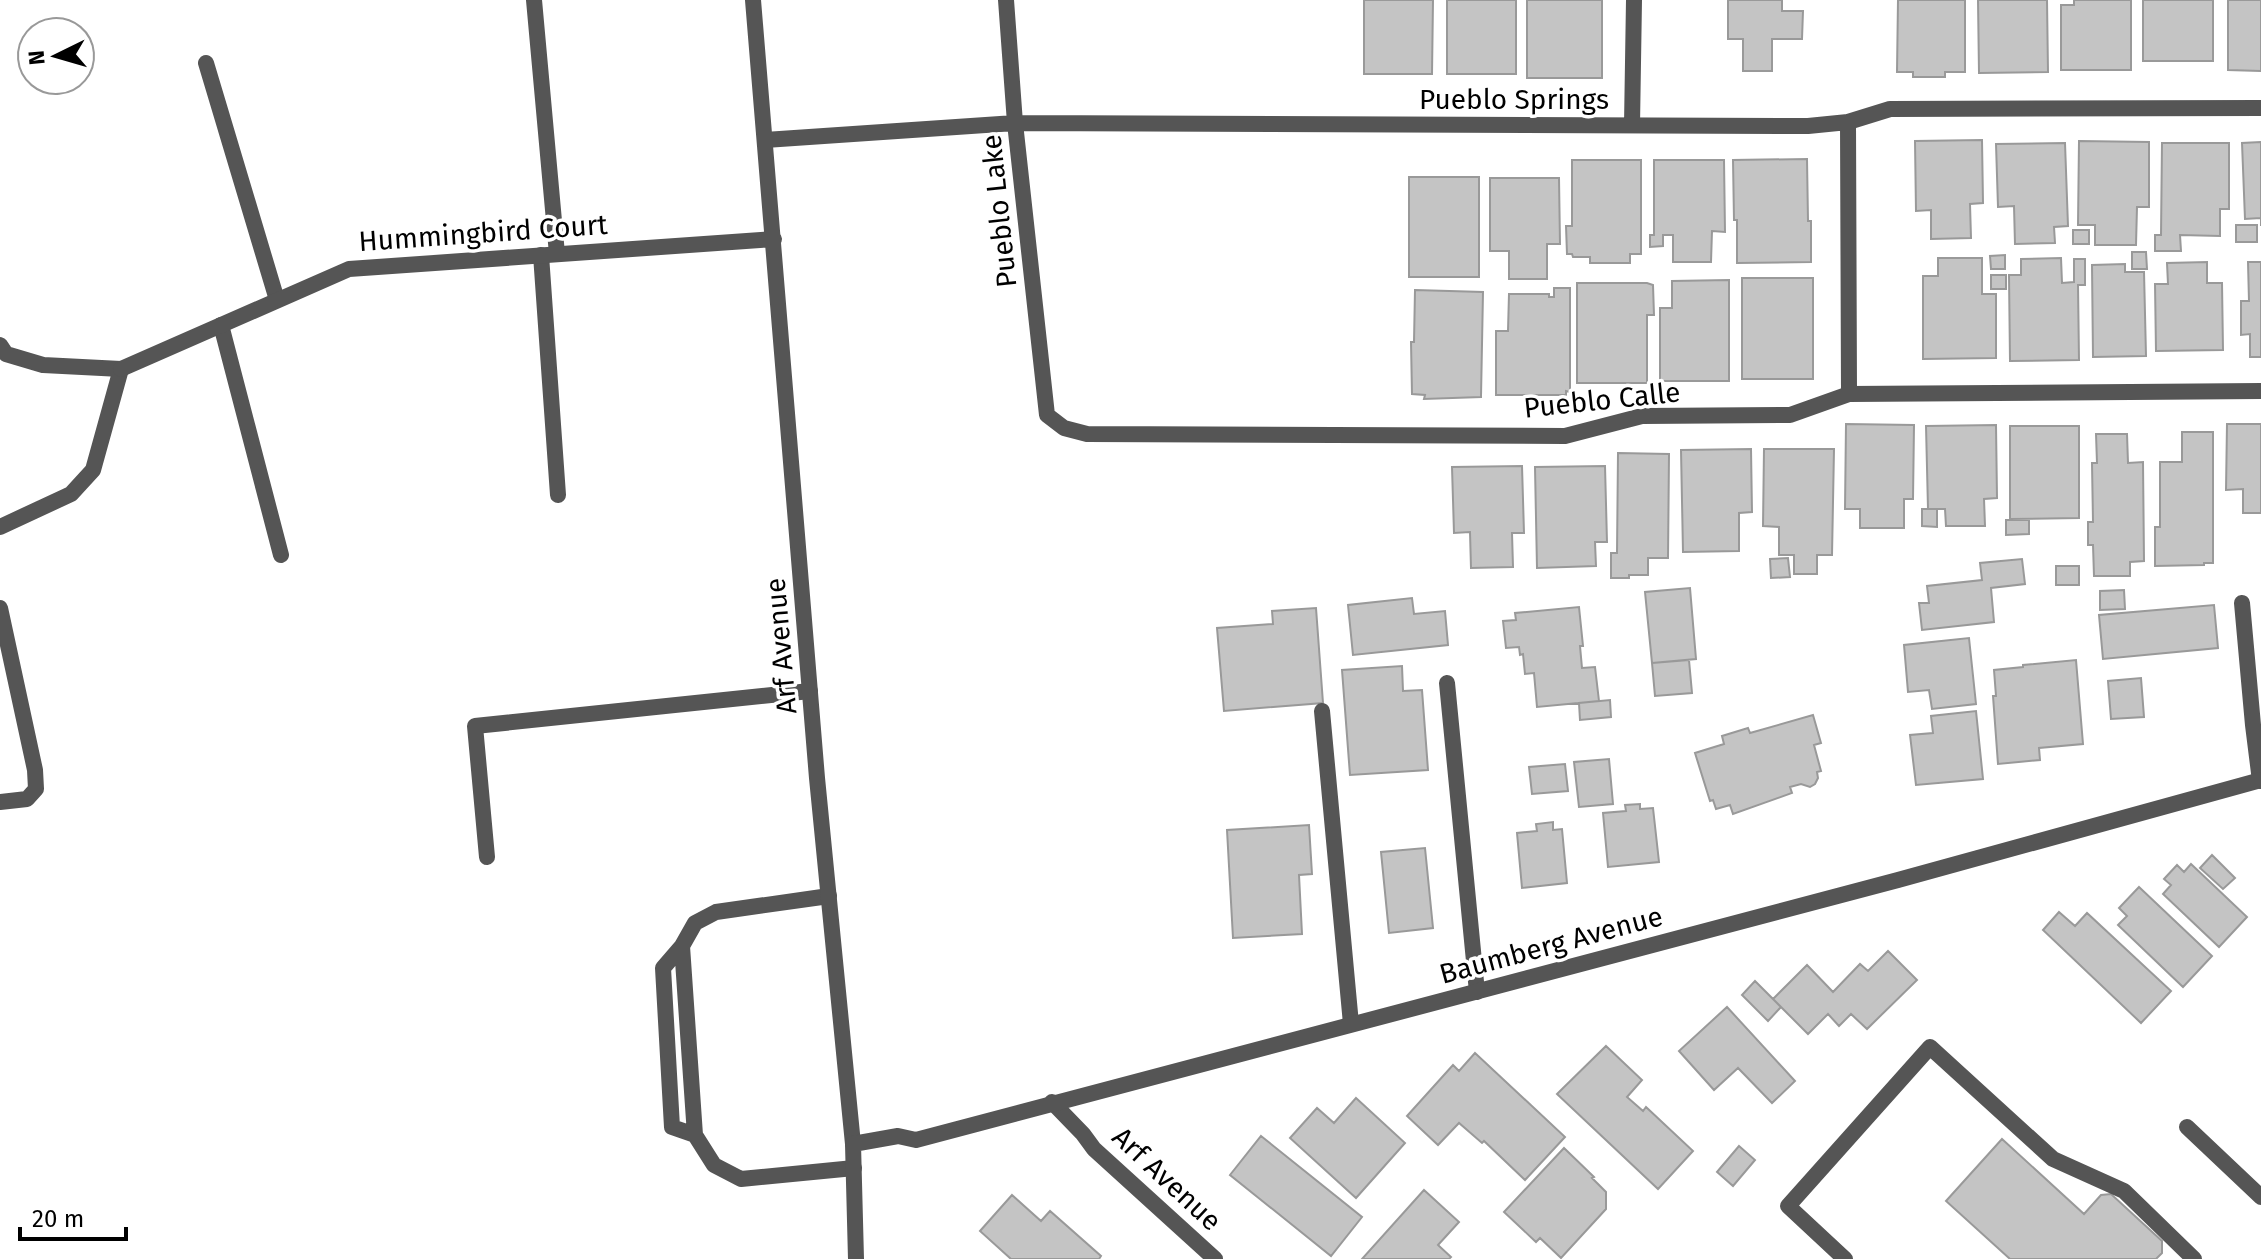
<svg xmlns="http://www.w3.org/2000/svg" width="2261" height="1259" font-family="'Fira Sans',sans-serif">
<rect width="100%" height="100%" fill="#fff"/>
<path fill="#c4c4c4" stroke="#999" stroke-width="2" d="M1364,0h69l-1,74h-68z
M1447,0h69v74h-69z
M1527,0h75v78h-75z
M1728,0h54v11h21l-1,28h-30v32h-29v-32h-15z
M1898,0h67v72h-20v5h-32v-5h-16z
M1978,0h69l1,72 -69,1z
M2074,0h57v70h-70v-65h13z
M2143,0h70v61h-70z
M2228,0h33v71l-33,-1z
M1982,140l1,63 -13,1 1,34 -40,1v-29l-15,1 -1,-70z
M2079,141l70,1v65h-12l-1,38h-41v-20h-17z
M2261,142v84v-8l-16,1 -3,-76z
M2065,143l3,83 -14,1 1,16 -40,1 -1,-38 -16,1 -2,-63z
M2162,143h67v66h-9v27l-40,-1 1,16h-26v-16h6z
M1807,159l1,62h3v41l-74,1v-43h-3l-1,-60z
M1572,160h69v94h-11v9h-40v-6h-17l-1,-3h-5l-1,-28h6z
M1654,160h70l1,72 -13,-1 -1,31h-38v-27h-10v11l-13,1v-12h4z
M1409,177h70v100h-70z
M1490,178h69l1,66h-13v35h-38v-28h-19z
M2236,225h21v17h-21z
M2073,230h16v14h-16z
M2132,252h14l1,17h-15z
M2005,255v14h-14l-1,-13z
M1938,258h44v36h14v64l-73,1v-83h15z
M2061,258l1,25 12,-1v-23h11v26h-7l1,75 -69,1 -1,-86h12v-16z
M2207,262v21h15l1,67 -67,1 -1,-67h13l-1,-21z
M2248,262h13v95h-11v-23l-9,1v-34h8z
M2125,264v8h19l2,84 -53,1 -1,-92z
M1991,275h15v14h-15z
M1742,278h71v101h-71z
M1729,280v101h-69v-73h12v-27z
M1577,283h70l6,2 1,30h-7v68h-70z
M1554,288h16v104l-4,-1v4h-70v-64h12l1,-37h40v3h5z
M1415,290l68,2 -2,105 -57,2 1,-4 -13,-1 -1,-52h3z
M1846,424l68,1 -1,74h-9v29h-44v-19h-15z
M2227,424h34v89h-18v-24l-17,1z
M1996,425l1,73 -13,1 1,27h-39l-1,-17h-17l-2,-83z
M2010,426h69v92l-69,1z
M2182,432h31v131h-9v2l-49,1v-39h5v-65h22z
M2096,434h31l1,29 15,-1 1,99 -14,1v14h-36l-1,-31h-5v-23h5l-1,-59h5z
M1751,449l1,63 -13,1v38l-56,1 -2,-102z
M1764,449h70l-2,106h-15v19h-23v-19h-15v-28l-16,-1z
M1618,453l51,1 -1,104h-20v17h-19v3h-18v-25h6z
M1522,466l2,67h-12l1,34 -42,1 -1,-36 -16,1 -2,-66z
M1605,466l2,76h-12l1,24 -59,2 -2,-101z
M1922,509h15v18l-15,-1z
M2006,520h23v14l-23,1z
M1788,558l2,19 -19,1 -1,-19z
M2022,559l3,25 -34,4 3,34 -72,8 -3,-27h10l-2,-17 55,-6 -2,-17z
M2056,566h23v19h-23z
M1690,588l6,71 -44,4 -7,-71z
M2124,590l1,19 -25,1v-19z
M1412,598l2,16 31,-3 3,34 -95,10 -5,-50z
M2214,605l4,43 -115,11 -4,-44z
M1579,607l4,39h-3l2,22 13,-1 4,34 -62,6 -3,-34 -9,1 -2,-20 -3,1 -1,-8 -13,1 -3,-27 13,-1 -1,-7z
M1316,608l7,95 -99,8 -7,-83 56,-4 -1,-13z
M1969,638l7,66 -44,5 -3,-19 -21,2 -4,-47z
M1689,660l3,33 -37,3 -3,-33z
M2076,660l7,84 -44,4 1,12 -42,4 -5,-68h3l-2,-26 29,-3v-2z
M1402,666l1,25 19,-1 6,80 -78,5 -8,-105z
M2141,678l3,39 -33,2 -3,-38z
M1610,700l1,17 -31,3 -1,-17z
M1976,711l7,68 -67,6 -6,-50 23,-2 -2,-17z
M1813,715l8,28 -7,2 7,26 -4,1 1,6 -3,6 -5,3 -9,-3 -11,3 2,6 -59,21 -3,-9 -14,4 -3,-9 -3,1 -15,-48 29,-9 -2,-8 26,-8 2,5z
M1609,759l4,45 -34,3 -5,-45z
M1565,764l3,27 -36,3 -3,-27z
M1640,804v5l13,-1 6,54 -51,5 -5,-54 23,-2 -1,-6z
M1553,822v8l9,-1 5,54 -45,5 -5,-55 20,-2 -1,-7z
M1309,825l3,49 -13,1 3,59 -69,4 -6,-108z
M1425,848l8,80 -44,5 -8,-81z
M2212,855l23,23 -12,11 -23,-21z
M2191,864l56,53 -28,30 -56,-53 8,-9 -7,-6 13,-14 7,7z
M2139,887l73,69 -29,31 -65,-62 9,-9 -8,-8z
M2059,912l16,14 12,-13 84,78 -30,32 -98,-93z
M1888,951l29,29 -50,49 -16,-15 -12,12 -11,-12 -20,20 -35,-35 34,-34 26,27 27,-28 8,7z
M1755,981l26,26 -13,14 -26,-26z
M1727,1007l68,74 -23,22 -34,-35 -24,22 -35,-39z
M1606,1046l36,34 -15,17 16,14 3,-4 47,44 -35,38 -101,-95z
M1475,1053l90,84 -40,43 -41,-39 -2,2 -23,-20 -21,22 -31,-29 46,-51 6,6z
M1356,1098l49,45 -49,55 -66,-60 27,-30 17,15z
M1261,1136l101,81 -31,39 -101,-81z
M2002,1139l82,75 17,-19 10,-1 51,47v12l-6,6h-146l-64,-58z
M1739,1146l16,14 -22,26 -16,-14z
M1564,1148l30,29 -2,1 14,14v17l-45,49 -21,-20 -4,4 -32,-30z
M1424,1190l35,32 -21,23 13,12 -2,2h-87z
M1012,1195l29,26 9,-10 51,45 -2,3h-88l-31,-28z"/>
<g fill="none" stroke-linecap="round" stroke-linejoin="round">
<path stroke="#555" stroke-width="16" d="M534,0l23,254
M206,63l71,237
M541,255l17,240
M221,325l60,230
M0,345l6,9 37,11 78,4 -28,101 -22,24 -71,33
M2242,603l11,122 7,56
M0,608l35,162 1,19 -9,10 -27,3
M1447,683l30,309
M1322,711l29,313
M487,857l-12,-131 335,-35
M829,896l-113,16 -21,11 -13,23 13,189 19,30 27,14 113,-11
M682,946l-19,22 9,159 23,8
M2187,1127l74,70
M1845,1259l-57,-53 142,-159 123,112 71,32 70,68"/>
<path stroke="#555" stroke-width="16" d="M753,0l64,778 36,366
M1006,0l9,123 32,292 17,13 23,6 478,2 77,-20 148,-1 59,-21 412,-3
M1848,122l1,272
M1632,125l2,-125
M765,140l250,-17 793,3 40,-4 42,-13 371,-1
M121,369l228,-100 425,-30
M1052,1102l31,32 11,15 121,110"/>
<path stroke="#555" stroke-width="16" d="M856,1259l-3,-115 45,-8 18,4 982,-260 363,-100"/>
</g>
<g text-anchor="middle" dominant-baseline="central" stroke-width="7" stroke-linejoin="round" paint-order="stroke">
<g font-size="28" fill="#000" stroke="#fff">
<text x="1514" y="99">Pueblo Springs</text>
<text transform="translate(999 211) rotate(-96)">Pueblo Lake</text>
<text transform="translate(483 233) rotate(-4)">Hummingbird Court</text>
<text transform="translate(1602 400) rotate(-6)">Pueblo Calle</text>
<text transform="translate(781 646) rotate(-95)">Arf Avenue</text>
<text transform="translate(1551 945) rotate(-15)">Baumberg Avenue</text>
<text transform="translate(1167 1179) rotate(43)">Arf Avenue</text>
</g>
</g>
<g transform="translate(56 56) rotate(265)"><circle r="38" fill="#ffffff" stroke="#999999" stroke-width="2"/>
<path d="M0-6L14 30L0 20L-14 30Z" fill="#000000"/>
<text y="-12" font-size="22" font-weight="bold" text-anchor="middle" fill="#000000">N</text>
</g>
<path d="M20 1227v12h106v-12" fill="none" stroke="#000000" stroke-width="4"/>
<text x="32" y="1227" font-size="24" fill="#000000" stroke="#ffffff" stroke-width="6" paint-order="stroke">20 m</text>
</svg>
